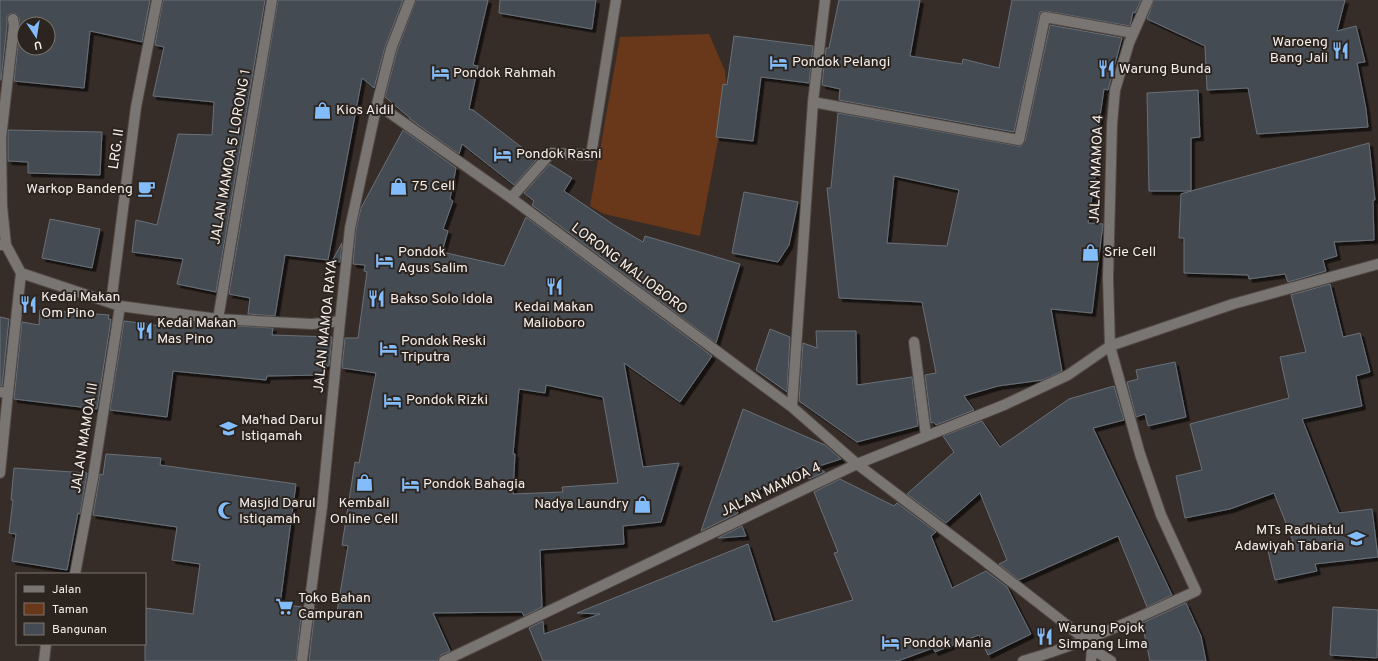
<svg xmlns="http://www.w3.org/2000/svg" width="1378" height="661" font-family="Overpass,sans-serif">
<defs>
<filter id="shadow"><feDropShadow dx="3.5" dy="3.5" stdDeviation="0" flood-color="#0009"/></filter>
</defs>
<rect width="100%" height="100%" fill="#362d29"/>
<path fill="#693719" d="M709,34l16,37 2,21 -27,144 -96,-22 -14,-8 30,-169z"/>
<path fill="#444b52" stroke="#697078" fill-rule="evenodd" filter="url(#shadow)" d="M0,0h150l-8,42 -52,-11 -6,57 -70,-7 6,-55 -1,-8 -4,-5 -6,1 -2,3v8l-6,55h-1zM24,24h24v24h-24z
M163,0h102l-49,292 -39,-8 6,-25 -51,-7 4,-32 21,5 21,-91 34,1 2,-33 -61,-6 11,-49 -9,-2z
M278,0h125l-18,47 -11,41 -12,-10 -34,182 -43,-5 -10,61 -27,-2 2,-16 -21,-4z
M416,0h72l-15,65 5,1 -9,43 4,1 64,49 -23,26 -52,-41 -3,10 -49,-35v-1l-25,-21 12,-46z
M500,0h96l-4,29 -93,-16z
M839,0h81l-10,56 52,8 1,-5 36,9 13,-68h129l-6,13 -2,-1 -3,14 -84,-15 -6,1 -1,4 -25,116 -175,-32 1,-11 -18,-4 4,-37h3z
M1154,0h191l-8,31 19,-5 9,36 -8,1 9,46 2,18 -111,7 -9,-46 -41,2 -2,-44 -58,-27z
M1050,25l72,13 -14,52 -4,-1 -10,68h4l-10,66 15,1 -11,89 -41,-4 11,62 -19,9 -45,6 -34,10 10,14 -38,15 -3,-3 -2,1 -6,-48 11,-2 -14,-71 -83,-4 -12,-110h4l7,-75 180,33h3l4,-5zM894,176l65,14 -12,56 -60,-3z
M734,36l79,10 -4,37 -48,-6 -8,64 -37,-4 7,-53 4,1z
M1198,90l2,47 -9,1v53l178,-48 6,57h-2l1,40 -40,2 3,14 -14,4 3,11 -38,11 -3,-8 -36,5 -1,-4 -64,-2v-35h-5l2,-44 10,-3h-42l-2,-98z
M8,130l94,2 -2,43 -72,-2v-11l-20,-1z
M403,130l53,38 -6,31 3,2 -10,28 5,2 -6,21 62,14 22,-49 186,139 -32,46 -56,-39 19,104 36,-4 -18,59 -38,4 1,18 -84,6 2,57 -18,9 -2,-4 -89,1 17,38 -9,4 -3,6h-129l6,-52 22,3 11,-66 -6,-1 13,-83 4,1 17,-90 -34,-5 3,-30h13l9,-66 -3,-1 1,-6 -12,-1 3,-35 5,-21zM546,385l57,12 15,86 -56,4 1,5 -50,2 2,-40h-2l6,-65 26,4z
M550,164l22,14 -8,13 50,34 29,17 2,-6 95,28 -24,79 -184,-138 2,-4 -10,-8z
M744,192l54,10 -9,43 -11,17 -46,-9z
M50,219l50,10 -8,39 -50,-10z
M342,243l-2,19 -8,-1z
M1330,284l13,53 17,-4 10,39 -14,4 6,30 -60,13 37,94 33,-4 6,48 -63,7 2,7 -42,9 -8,-33 26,-6 -19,-48 -44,16 -45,9 -9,-42 26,-6 -12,-46 99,-26 -9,-41 26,-5 -15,-57z
M40,310l69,5 -1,4h3l-14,90 -83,-10 8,-77 17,3z
M0,317l9,2 -7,67h-2z
M170,319l48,6 55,3 -1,7 60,2 -3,29h-6v9l-56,1 -1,4 -93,-9 -6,46 -57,-7 14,-89 45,6z
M770,329l20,8 -3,55 -31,-22z
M816,331h40l1,54 55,-8 6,49 -61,16 -58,-41 4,-58 14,5z
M1175,362l11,55 -38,9 -3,-12 -9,3 -9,-35 11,-3 -2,-9z
M1114,386l10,34 -31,8 79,167 -25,12 -29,-71 -99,44 -20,-16 8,-4 -27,-67 -34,30 -39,-29 47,-42 -11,-16 39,-15 18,26 69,-48z
M743,409l82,36 16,14 -25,8 9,5 -16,7 -5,-14 -69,38 3,10 -37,18z
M106,454l55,4 -1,7 136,19 -16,120 22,3 -6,54h-151v-53l48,6 7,-50 -28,-4 5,-33 -84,-12 7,-41 3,1z
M14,468l73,5 -7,41 -2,-1 -11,57 -55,-9 4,-27 -7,-1 4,-33h-2z
M840,479l54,27 3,-3 39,29 -5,4 21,52 34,-17 21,16 24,47 -43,21 -9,-20 -44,17 -2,-4 -35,13h-355l-14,-33 14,-7 1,13 56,-20 -23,-1 171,-69 25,78 80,-22 -19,-47 4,-1 -24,-60z
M742,526l4,10 -28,2z
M1186,603l15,33 5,25h-56l-8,-38z
M1333,607l45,3 -1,48 -47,-3z"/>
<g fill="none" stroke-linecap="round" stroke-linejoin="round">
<defs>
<path id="minor" d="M813,102l206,38 26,-123 88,16
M377,104l134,94 281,209 65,57 120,91 109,85 6,9 -1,12
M511,198l40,-45 40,2 25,-155
M0,245h6l15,28 99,33 98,13 94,5 28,-3
M6,245l-4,-39 -1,-68 13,-113 -1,-6
M111,303l25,-196 21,-107
M218,319l54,-319
M914,342l12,94
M0,392l8,1 13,-120
M792,407l21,-305 12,-102
M0,473l8,-80
M75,574l18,-96 27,-172
M1092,649l19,12
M44,661l2,-17
M302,661l20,-154 18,-186 10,-93 27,-124 14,-55 19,-49
M444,661l413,-197 147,-59 64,-30 42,-29 123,-42 145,-40
M1023,661c60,-17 117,-44 173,-70l-35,-76 -21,-61 -30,-108 -2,-68 4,-154 3,-34 14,-47 19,-43"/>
</defs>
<use href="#minor" stroke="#514844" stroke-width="12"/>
<use href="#minor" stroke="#797572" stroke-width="10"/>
</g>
<defs>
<symbol id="restaurant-bare" viewBox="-9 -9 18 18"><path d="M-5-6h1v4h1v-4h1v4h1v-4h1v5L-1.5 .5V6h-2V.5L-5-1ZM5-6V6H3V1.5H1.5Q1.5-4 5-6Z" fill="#82bcfa" stroke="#2c241f" stroke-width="2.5" paint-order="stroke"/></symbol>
<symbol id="hotel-bare" viewBox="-9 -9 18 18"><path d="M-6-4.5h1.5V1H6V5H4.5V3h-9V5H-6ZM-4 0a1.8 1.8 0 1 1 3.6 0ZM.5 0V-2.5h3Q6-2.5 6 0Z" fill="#82bcfa" stroke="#2c241f" stroke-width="2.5" paint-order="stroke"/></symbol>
<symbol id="shop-bare" viewBox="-9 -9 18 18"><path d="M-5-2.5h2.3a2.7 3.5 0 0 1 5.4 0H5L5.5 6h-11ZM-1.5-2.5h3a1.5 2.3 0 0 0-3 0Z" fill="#82bcfa" stroke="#2c241f" stroke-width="2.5" paint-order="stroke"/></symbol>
<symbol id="cafe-bare" viewBox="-9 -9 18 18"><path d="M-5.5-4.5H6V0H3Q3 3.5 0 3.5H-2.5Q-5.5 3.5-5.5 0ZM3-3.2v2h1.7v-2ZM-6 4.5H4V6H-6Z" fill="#82bcfa" stroke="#2c241f" stroke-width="2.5" paint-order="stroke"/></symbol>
<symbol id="school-bare" viewBox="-9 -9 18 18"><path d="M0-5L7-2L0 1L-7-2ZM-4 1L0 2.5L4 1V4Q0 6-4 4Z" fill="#82bcfa" stroke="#2c241f" stroke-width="2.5" paint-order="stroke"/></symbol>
<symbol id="mosque-bare" viewBox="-9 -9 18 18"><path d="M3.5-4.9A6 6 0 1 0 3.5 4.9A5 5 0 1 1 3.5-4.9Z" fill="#82bcfa" stroke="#2c241f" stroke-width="2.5" paint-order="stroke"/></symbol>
<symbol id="university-bare" viewBox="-9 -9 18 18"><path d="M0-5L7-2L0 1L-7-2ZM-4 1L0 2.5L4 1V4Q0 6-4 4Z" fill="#82bcfa" stroke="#2c241f" stroke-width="2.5" paint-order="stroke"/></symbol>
<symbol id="supermarket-bare" viewBox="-9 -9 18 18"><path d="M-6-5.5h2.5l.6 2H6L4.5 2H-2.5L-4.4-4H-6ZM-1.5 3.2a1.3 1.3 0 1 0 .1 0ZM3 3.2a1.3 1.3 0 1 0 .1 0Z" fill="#82bcfa" stroke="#2c241f" stroke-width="2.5" paint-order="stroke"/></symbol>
</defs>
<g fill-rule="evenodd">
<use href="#restaurant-bare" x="1328" y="38" width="25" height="25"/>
<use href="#hotel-bare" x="766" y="50" width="25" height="25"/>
<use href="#restaurant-bare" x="1094" y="56" width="25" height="25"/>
<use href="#hotel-bare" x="428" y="60" width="25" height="25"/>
<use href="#shop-bare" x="310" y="98" width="25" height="25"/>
<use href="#hotel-bare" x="490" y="142" width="25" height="25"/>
<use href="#shop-bare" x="386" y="174" width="25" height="25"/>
<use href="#cafe-bare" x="134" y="176" width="25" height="25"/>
<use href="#shop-bare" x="1078" y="240" width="25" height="25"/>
<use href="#hotel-bare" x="372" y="248" width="25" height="25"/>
<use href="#restaurant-bare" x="542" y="274" width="25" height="25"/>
<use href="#restaurant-bare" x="364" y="286" width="25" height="25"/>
<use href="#restaurant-bare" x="16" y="292" width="25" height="25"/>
<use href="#restaurant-bare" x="132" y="318" width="25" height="25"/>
<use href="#hotel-bare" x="376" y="336" width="25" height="25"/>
<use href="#hotel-bare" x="380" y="388" width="25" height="25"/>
<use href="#school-bare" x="216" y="416" width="25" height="25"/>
<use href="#shop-bare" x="352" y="470" width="25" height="25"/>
<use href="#hotel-bare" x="398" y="472" width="25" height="25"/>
<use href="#shop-bare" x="630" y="492" width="25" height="25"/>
<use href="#mosque-bare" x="214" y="498" width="25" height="25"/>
<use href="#university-bare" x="1344" y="526" width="25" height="25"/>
<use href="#supermarket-bare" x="272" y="594" width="25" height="25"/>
<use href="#restaurant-bare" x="1032" y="624" width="25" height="25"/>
<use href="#hotel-bare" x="878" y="630" width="25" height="25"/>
</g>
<g text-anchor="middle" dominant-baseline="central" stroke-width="4" stroke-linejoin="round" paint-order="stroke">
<g font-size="14" fill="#f5efec" stroke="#2c241f" text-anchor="start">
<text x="1328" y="42" text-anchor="end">Waroeng<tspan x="1328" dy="16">Bang Jali</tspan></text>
<text x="792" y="62">Pondok Pelangi</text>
<text x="1119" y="69">Warung Bunda</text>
<text x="453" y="73">Pondok Rahmah</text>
<text x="336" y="110">Kios Aidil</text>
<text x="516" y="154">Pondok Rasni</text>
<text x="412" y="186">75 Cell</text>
<text x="133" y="189" text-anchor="end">Warkop Bandeng</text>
<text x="398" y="252">Pondok<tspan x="398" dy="16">Agus Salim</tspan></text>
<text x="1104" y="252">Srie Cell</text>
<text x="41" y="297">Kedai Makan<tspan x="41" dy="16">Om Pino</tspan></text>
<text x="390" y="299">Bakso Solo Idola</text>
<text x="554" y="307" text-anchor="middle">Kedai Makan<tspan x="554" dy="16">Malioboro</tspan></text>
<text x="157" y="323">Kedai Makan<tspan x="157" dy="16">Mas Pino</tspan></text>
<text x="401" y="341">Pondok Reski<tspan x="401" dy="16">Triputra</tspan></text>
<text x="406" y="400">Pondok Rizki</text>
<text x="241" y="420">Ma'had Darul<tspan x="241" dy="16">Istiqamah</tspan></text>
<text x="423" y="484">Pondok Bahagia</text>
<text x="239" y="503">Masjid Darul<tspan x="239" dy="16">Istiqamah</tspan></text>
<text x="364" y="503" text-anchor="middle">Kembali<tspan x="364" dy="16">Online Cell</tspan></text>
<text x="629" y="504" text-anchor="end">Nadya Laundry</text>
<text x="1344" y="530" text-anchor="end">MTs Radhiatul<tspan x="1344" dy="16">Adawiyah Tabaria</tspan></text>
<text x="298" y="598">Toko Bahan<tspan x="298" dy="16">Campuran</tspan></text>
<text x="1058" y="628">Warung Pojok<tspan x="1058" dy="16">Simpang Lima</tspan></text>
<text x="903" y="643">Pondok Mania</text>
</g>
<g font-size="14" fill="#f5efec" stroke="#2c241f">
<text transform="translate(117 149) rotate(-82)">LRG. II</text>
<text transform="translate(231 157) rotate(-80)">JALAN MAMOA 5 LORONG 1</text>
<text transform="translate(1097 169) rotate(-88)">JALAN MAMOA 4</text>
<text transform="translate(629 269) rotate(37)">LORONG MALIOBORO</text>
<text transform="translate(326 326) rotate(-84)">JALAN MAMOA RAYA</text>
<text transform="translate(85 438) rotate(-81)">JALAN MAMOA III</text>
<text transform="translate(771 490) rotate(-25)">JALAN MAMOA 4</text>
</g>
</g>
<rect x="16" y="573" width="130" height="72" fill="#2c241f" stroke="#7c7571"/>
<rect x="24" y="586" width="20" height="6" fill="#797572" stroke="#7c7571"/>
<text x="52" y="593" font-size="12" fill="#f5efec">Jalan</text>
<rect x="24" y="603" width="20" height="12" fill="#693719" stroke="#7c7571"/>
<text x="52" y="613" font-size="12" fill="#f5efec">Taman</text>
<rect x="24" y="623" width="20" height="12" fill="#444b52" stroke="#7c7571"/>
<text x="52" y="633" font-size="12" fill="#f5efec">Bangunan</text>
<g transform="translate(36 36) rotate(168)"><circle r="19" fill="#2c241f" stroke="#7c7571"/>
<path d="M0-3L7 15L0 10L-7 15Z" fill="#82bcfa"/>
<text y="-6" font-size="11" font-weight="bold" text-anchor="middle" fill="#f5efec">U</text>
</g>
</svg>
